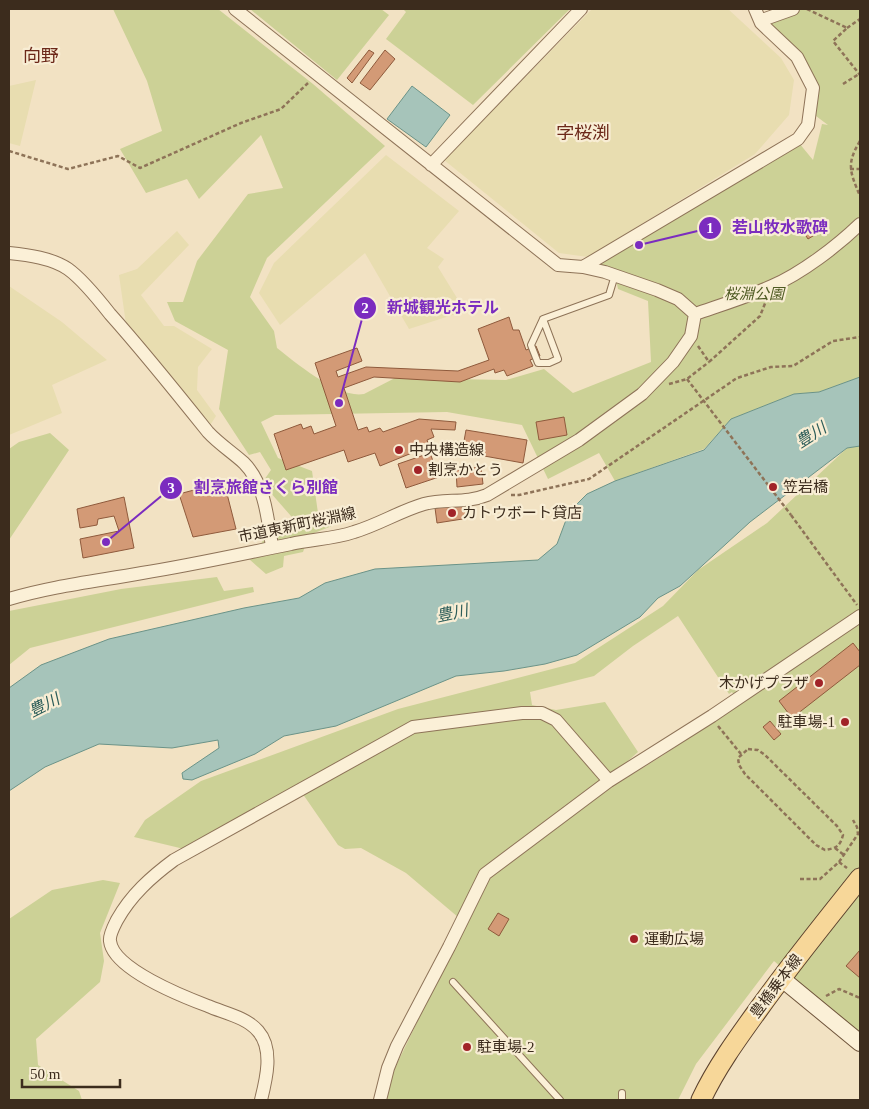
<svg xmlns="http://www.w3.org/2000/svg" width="869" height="1109" font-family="'Times New Roman','Noto Sans JP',serif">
<rect width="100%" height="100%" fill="#f2e2c3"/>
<path fill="#e8ddb0" d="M592,9h136l53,49 13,22 -5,35 -34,39 -167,103 -29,-4 -115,-93z
M36,80l-16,66 -11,-3v-57z
M386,155l73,56 -32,37 17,11 -6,8 27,44 -56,18 -44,-76 -85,72 -21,-32 15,-30z
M177,231l12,14 -48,50 23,31h10l38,23 -14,18 -1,23 19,26 -7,11 -83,-103 -7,-49 18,-6z
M9,286l53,36 45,38 -55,25 10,28 -53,22z"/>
<path fill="#ccd196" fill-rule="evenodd" d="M113,9h105l95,75 72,62 -118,112 -17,39 24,34 3,17c19,15 62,51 87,46l31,-16 111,2 38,-11 29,24 78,-31 -3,-61 -30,-12 -3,-14 -25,-9 209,-123 14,17 9,-36 6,1 -12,-9 1,-29 -51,-63 31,-11 4,-4h59v368l-41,15 -25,2 -63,25 -27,30 -89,32 -16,-28 -51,26 -26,-54 -75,-13 -172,3 -14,7 17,36 34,13 6,42 14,13 -23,9 -6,17 -19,4 -1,11 -17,7 -17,-15 16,-21 33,-14 -36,-41 9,-13 -11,-18 -11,3 -30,-46 9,-59 -53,-29 -8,-19h16l14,-41 51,-67 35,-6 -22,-53 -62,64 -12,-20 -41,14 -26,-44 42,-18 -15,-50z
M250,9h131l8,6 -52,65z
M403,9h167l-97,96 -87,-66 20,-27z
M50,433l19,17 -60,90v-91l10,-7z
M860,446v590l-86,-75 -78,103 -18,36h-127l-1,-1 -2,1h-162l8,-30 71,-147 -59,-50 -45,-25 -16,1 -7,-4 -40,-58 -114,62 -50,-12 11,-17 56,-39 197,-72 177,-46 88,-57 35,-36 69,-47 80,-75zM678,616l51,78 3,-2 7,11 -77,53 -54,33 4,-14 26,-23 -33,-50 -49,8 -24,-5 -2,-13 64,-16 39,-30z
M217,577l7,14 29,-4 1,5 -224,56 -21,17v-54l112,-22z
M103,880l17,3 -20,50 4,28 -4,21 -64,57 2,26 41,26 3,9h-73v-181l43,-29z"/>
<path fill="#a6c4ba" stroke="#6b9388" d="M412,86l38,29 -24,32 -39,-28z
M860,377v69l-13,2 -97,74 -70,64 -22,12 -18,19 -63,38 -32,9 -41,7 -48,5 -120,50 -52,10 -29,18 -63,26 -9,-1 -1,-6 37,-25 -1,-8 -46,8 -73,-4 -54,23 -36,24v-103l32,-23 68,-26 135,-31 55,-10 26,-15 50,-14 163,-9 19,-16 12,-32 18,-18 28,-13 89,-31 27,-31 63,-25 25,-2z"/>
<path fill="#d39a76" stroke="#8f5a3c" d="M369,50l5,3 -22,30 -5,-5z
M385,50l10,9 -25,31 -10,-7z
M813,220l8,11 -13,8 -7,-11z
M509,317l4,13h6l7,20 10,-4 4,10 -10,4 3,6 -26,10 -3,-6 -9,3 -1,-4 -34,13 -86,-5 -30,11 14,42 9,-3 2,5 11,-4 3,4 36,-13 37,3 -1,8 -24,-1 3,8 -7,3 2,6 -49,20 -5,-13 -27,9 -4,-12 -58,20 -12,-36 27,-10 2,5 8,-3 3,8 22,-8 -21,-63 42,-15 5,13 -26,10 2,6 28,-10 92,4 31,-11 -11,-31z
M564,417l3,18 -28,5 -3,-18z
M466,430l61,10 -4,23 -61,-11z
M430,453l9,24 -33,11 -8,-24z
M481,467l2,17 -26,3 -1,-17z
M224,482l12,47 -43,8 -14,-43z
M124,497l10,51 -51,10 -3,-19 39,-8 -5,-15 -16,3 -1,6 -17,3 -3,-19z
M467,503l2,15 -32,5 -2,-15z
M853,643l7,9v13l-68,53 -13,-17z
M770,721l11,13 -7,6 -11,-13z
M498,913l11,6 -10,17 -11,-7z
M860,950v28l-14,-12z"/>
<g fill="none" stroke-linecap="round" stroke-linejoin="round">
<defs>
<path id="lane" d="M543,319l15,40 -9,4h-11l-7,-18 12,-26 66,-24 6,-20
M453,982l107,118
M622,1100v-7"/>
<path id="street" d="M235,9l323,256 25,2 22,5 52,18 21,9 17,15
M761,23l4,-4 28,-10
M431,165l150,-156
M9,253c19,2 43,5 59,16 14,10 31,31 42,45 34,38 66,78 98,118 11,12 24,20 36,31 21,21 24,57 28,84
M583,267l215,-128 10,-14 5,-37 -16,-31 -36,-34 -6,-14
M695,314c26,-9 52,-17 77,-28 30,-13 65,-40 88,-62
M9,599c43,-13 89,-18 133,-26 50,-8 99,-19 149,-29 21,-5 43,-5 63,-12 24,-7 46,-21 70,-28 22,-6 41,0 63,-9l92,-55 63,-46 31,-32 18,-26 4,-22
M261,1100c5,-20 13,-51 -3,-69 -12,-14 -34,-18 -50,-25 -24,-9 -95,-37 -98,-65 -1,-6 4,-15 7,-21 14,-25 34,-43 57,-60l239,-133 109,-14h20l14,7 53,61
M380,1100l8,-32 9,-22 52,-99 36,-73 124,-93 103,-65 148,-100"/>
<path id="secondary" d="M781,978l79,65"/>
<path id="primary" d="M701,1100c15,-32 36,-61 57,-90 32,-45 67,-88 102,-132"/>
</defs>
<use href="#lane" stroke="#8e7358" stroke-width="8"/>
<use href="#street" stroke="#8e7358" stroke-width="14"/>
<use href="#secondary" stroke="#6f543b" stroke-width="18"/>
<use href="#primary" stroke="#5b412d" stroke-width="21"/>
<path stroke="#8e7358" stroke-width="2.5" stroke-dasharray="4 2.5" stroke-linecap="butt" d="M807,9l40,19 -14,13 27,34
M847,28l13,-9
M843,84l16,-10
M860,141c-14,23 -10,31 0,55
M9,151l59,18 50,-13 22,12 101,-45 40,-14 27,-26
M850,169h10
M698,346l11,16 51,-46 6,-15
M669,384l18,-5 22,-17
M511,495h8l70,-16 148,-101 34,-11 22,-1 40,-25 27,-4
M791,515l66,90
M718,726l23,28
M748,749l10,1 7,5 72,71 6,9c-3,11 -6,13 -18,15l-9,-5 -71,-71 -6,-9 -1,-7z
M835,848l9,7
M839,862l8,6
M800,879h20l19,-17 19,-28 -1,-7 -4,-7
M826,996l13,-7 21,9"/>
<use href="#lane" stroke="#fbf0d7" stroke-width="6"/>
<use href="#street" stroke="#fbf0d7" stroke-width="12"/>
<use href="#secondary" stroke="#fbf0d7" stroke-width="16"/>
<use href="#primary" stroke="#f7d799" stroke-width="19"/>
<path stroke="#8e7358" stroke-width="2.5" stroke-dasharray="4 2.5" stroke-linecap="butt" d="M687,379l104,136"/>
</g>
<g fill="#a12328" stroke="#f8edd4" stroke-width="2">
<circle cx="399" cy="450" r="5"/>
<circle cx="418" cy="470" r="5"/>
<circle cx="773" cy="487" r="5"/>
<circle cx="452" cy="513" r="5"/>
<circle cx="819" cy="683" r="5"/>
<circle cx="845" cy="722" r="5"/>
<circle cx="634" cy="939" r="5"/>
<circle cx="467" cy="1047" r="5"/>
</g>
<g text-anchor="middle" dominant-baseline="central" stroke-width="4.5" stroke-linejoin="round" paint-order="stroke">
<g font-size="15" font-style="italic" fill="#4e5a22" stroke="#f8edd4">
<text x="754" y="294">桜淵公園</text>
</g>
<g font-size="15" fill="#3c2c1d" stroke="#f8edd4" text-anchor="start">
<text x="409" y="450">中央構造線</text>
<text x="428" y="470">割烹かとう</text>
<text x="783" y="487">笠岩橋</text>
<text x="462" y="513">カトウボート貸店</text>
<text x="809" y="683" text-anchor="end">木かげプラザ</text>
<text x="835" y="722" text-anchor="end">駐車場-1</text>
<text x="644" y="939">運動広場</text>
<text x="477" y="1047">駐車場-2</text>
</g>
<g font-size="15" fill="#3c2c1d" stroke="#f8edd4">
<text transform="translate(297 525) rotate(-12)">市道東新町桜淵線</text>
<text transform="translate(776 986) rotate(-53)">豊橋乗本線</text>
</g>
<g font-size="16" font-style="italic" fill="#2c5d59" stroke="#f8edd4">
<text transform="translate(811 435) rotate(-33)">豊川</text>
<text transform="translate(452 613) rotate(-12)">豊川</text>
<text transform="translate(44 705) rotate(-27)">豊川</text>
</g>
<g font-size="18" fill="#6c2819" stroke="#f8edd4">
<text x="41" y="56">向野</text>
<text x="583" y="133">字桜渕</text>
</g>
</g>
<path fill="none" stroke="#7b2cbf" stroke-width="2" d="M639 245L710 228M339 403L365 308M106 542L171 488"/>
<g fill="#7b2cbf" stroke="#f8edd4" stroke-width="2">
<circle cx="639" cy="245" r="5"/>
<circle cx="339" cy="403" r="5"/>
<circle cx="106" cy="542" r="5"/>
<circle cx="710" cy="228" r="12"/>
<circle cx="365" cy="308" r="12"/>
<circle cx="171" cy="488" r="12"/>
</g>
<g font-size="15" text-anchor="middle" font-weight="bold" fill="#fff">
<text x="710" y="233">1</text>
<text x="365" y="313">2</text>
<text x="171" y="493">3</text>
</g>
<g font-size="16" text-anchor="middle" font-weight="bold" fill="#7b2cbf" stroke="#f8edd4" stroke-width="4.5" stroke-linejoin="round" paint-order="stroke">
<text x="780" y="233">若山牧水歌碑</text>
<text x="443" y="313">新城観光ホテル</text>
<text x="266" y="493">割烹旅館さくら別館</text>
</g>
<rect width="869" height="1109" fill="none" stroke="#3c2c1d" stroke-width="20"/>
<path d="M22 1079v8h98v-8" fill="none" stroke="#3c2c1d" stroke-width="2.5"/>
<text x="30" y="1079" font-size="15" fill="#3c2c1d" stroke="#f8edd4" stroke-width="4" paint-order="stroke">50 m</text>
</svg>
